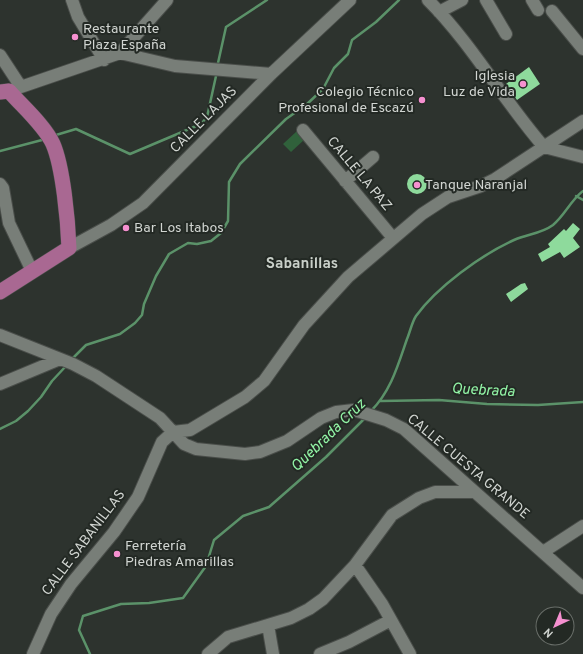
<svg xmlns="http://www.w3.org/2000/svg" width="583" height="654" font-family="Overpass,sans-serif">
<rect width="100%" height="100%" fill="#2d332e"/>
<path fill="#30613b" d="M297,131l8,8 -14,13 -8,-8z"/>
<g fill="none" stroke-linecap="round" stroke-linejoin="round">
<path stroke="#5b9269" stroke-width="2.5" d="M218,63l8,-36 41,-27
M56,135l20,-6 54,25 71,-30 6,-7 9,-41
M0,151l42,-11
M576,196l7,4
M72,359l14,-14 34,-11 15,-11 7,-8 2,-11 12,-28 13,-22 19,-11 9,1 14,-3 10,-8 7,-12 1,-39 11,-18 46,-45 20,-14 17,-16 11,-21 14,-14 4,-14 24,-18 23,-22
M381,401l58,-1 48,4 51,1 45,-3
M371,411c20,-20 27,-46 36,-72 3,-7 5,-17 9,-23 21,-29 65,-61 98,-76 13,-6 27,-6 39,-15 12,-10 18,-25 30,-34
M0,429l16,-8 12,-10 13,-14 11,-16 14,-15
M90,654l-11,-24 4,-14 38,-12 28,-1 34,-5 23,-32 8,-26 29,-24 26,-9 57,-50 39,-39"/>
</g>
<path fill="#8eda9c" d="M529,67l11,17 -23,16 -11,-16z
M407 184a10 10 0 1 1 20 0a10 10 0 1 1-20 0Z
M573,223l7,6 -7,9 7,9 -16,11 -4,-6 -18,10 -4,-8 12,-7 -2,-3 16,-15 2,2z
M525,283l3,6 -17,13 -5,-8 15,-10z"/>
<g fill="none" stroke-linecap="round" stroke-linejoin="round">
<defs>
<path id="minor" d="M72,0l6,17 26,43
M428,0c44,44 75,100 116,147
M486,0l20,34
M532,0l6,10
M552,11l31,38
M439,12l23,-12
M120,53l55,13 96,8
M0,55l21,32
M9,91l111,-38 47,-53
M303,130l90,108
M544,147l39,10
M345,181l28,-24
M0,184l3,4 6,35 23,48
M69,248l42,-23 32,-22 128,-129 79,-74
M0,335l73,29 23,12 64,42 24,26 12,5 49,5 15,-2 27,-11 34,-23 15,-6 18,-2 32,10 18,9 179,159
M0,384l60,-25
M543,552l40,-26
M355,565l27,39 28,50
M33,654l18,-40 20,-30 43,-52 24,-35 24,-55 11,-10 17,-2 55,-33 19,-16 40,-56 44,-48 74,-63 26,-17 33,-11 14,-7 88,-58
M208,654l20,-17 40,-12
M273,654l-5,-29 23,-7 18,-9 14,-10 32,-34 37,-50 27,-17 16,-6h40
M320,654l29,-12 42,-22"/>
<path id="major" d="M0,92l9,-1c13,15 36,35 44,53 10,23 15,77 16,104l-69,44"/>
</defs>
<use href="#minor" stroke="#4a4e4a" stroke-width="14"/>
<use href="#major" stroke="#4a4e4a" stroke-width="16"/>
<use href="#minor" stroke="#787e78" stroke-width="12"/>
<use href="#major" stroke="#a96892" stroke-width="15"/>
</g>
<g fill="#f690d0" stroke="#232924" stroke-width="1.5">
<circle cx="75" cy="37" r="4"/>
<circle cx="523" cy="84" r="4"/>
<circle cx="422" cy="100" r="4"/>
<circle cx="417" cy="185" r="4"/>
<circle cx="126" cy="228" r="4"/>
<circle cx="117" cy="554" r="4"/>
</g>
<g text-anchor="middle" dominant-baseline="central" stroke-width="4" stroke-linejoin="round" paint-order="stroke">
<g font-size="14" fill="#d1d5d1" stroke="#232924" text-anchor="start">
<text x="83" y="29">Restaurante<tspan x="83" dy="16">Plaza España</tspan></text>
<text x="515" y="76" text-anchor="end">Iglesia<tspan x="515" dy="16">Luz de Vida</tspan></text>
<text x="414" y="92" text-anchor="end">Colegio Técnico<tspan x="414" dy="16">Profesional de Escazú</tspan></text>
<text x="425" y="185">Tanque Naranjal</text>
<text x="134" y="228">Bar Los Itabos</text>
<text x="125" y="546">Ferretería<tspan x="125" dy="16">Piedras Amarillas</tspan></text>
</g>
<g font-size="14" fill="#d1d5d1" stroke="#232924">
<text transform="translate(204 120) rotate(-45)">CALLE LAJAS</text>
<text transform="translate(359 174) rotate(50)">CALLE LA PAZ</text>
<text transform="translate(468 467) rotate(40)">CALLE CUESTA GRANDE</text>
<text transform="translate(84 543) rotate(-53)">CALLE SABANILLAS</text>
</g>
<g font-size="15" font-weight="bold" fill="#c9d0c9" stroke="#232924">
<text x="302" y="264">Sabanillas</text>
</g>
<g font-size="15" font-style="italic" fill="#93f6a7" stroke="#232924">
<text transform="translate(483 391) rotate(3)">Quebrada</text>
<text transform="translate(329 436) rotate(-44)">Quebrada Cruz</text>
</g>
</g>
<g transform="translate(555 626) rotate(224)"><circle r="19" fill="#232924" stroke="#696e69"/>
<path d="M0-3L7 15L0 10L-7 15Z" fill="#f690d0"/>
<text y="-6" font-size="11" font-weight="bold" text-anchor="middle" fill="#d1d5d1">N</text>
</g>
</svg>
